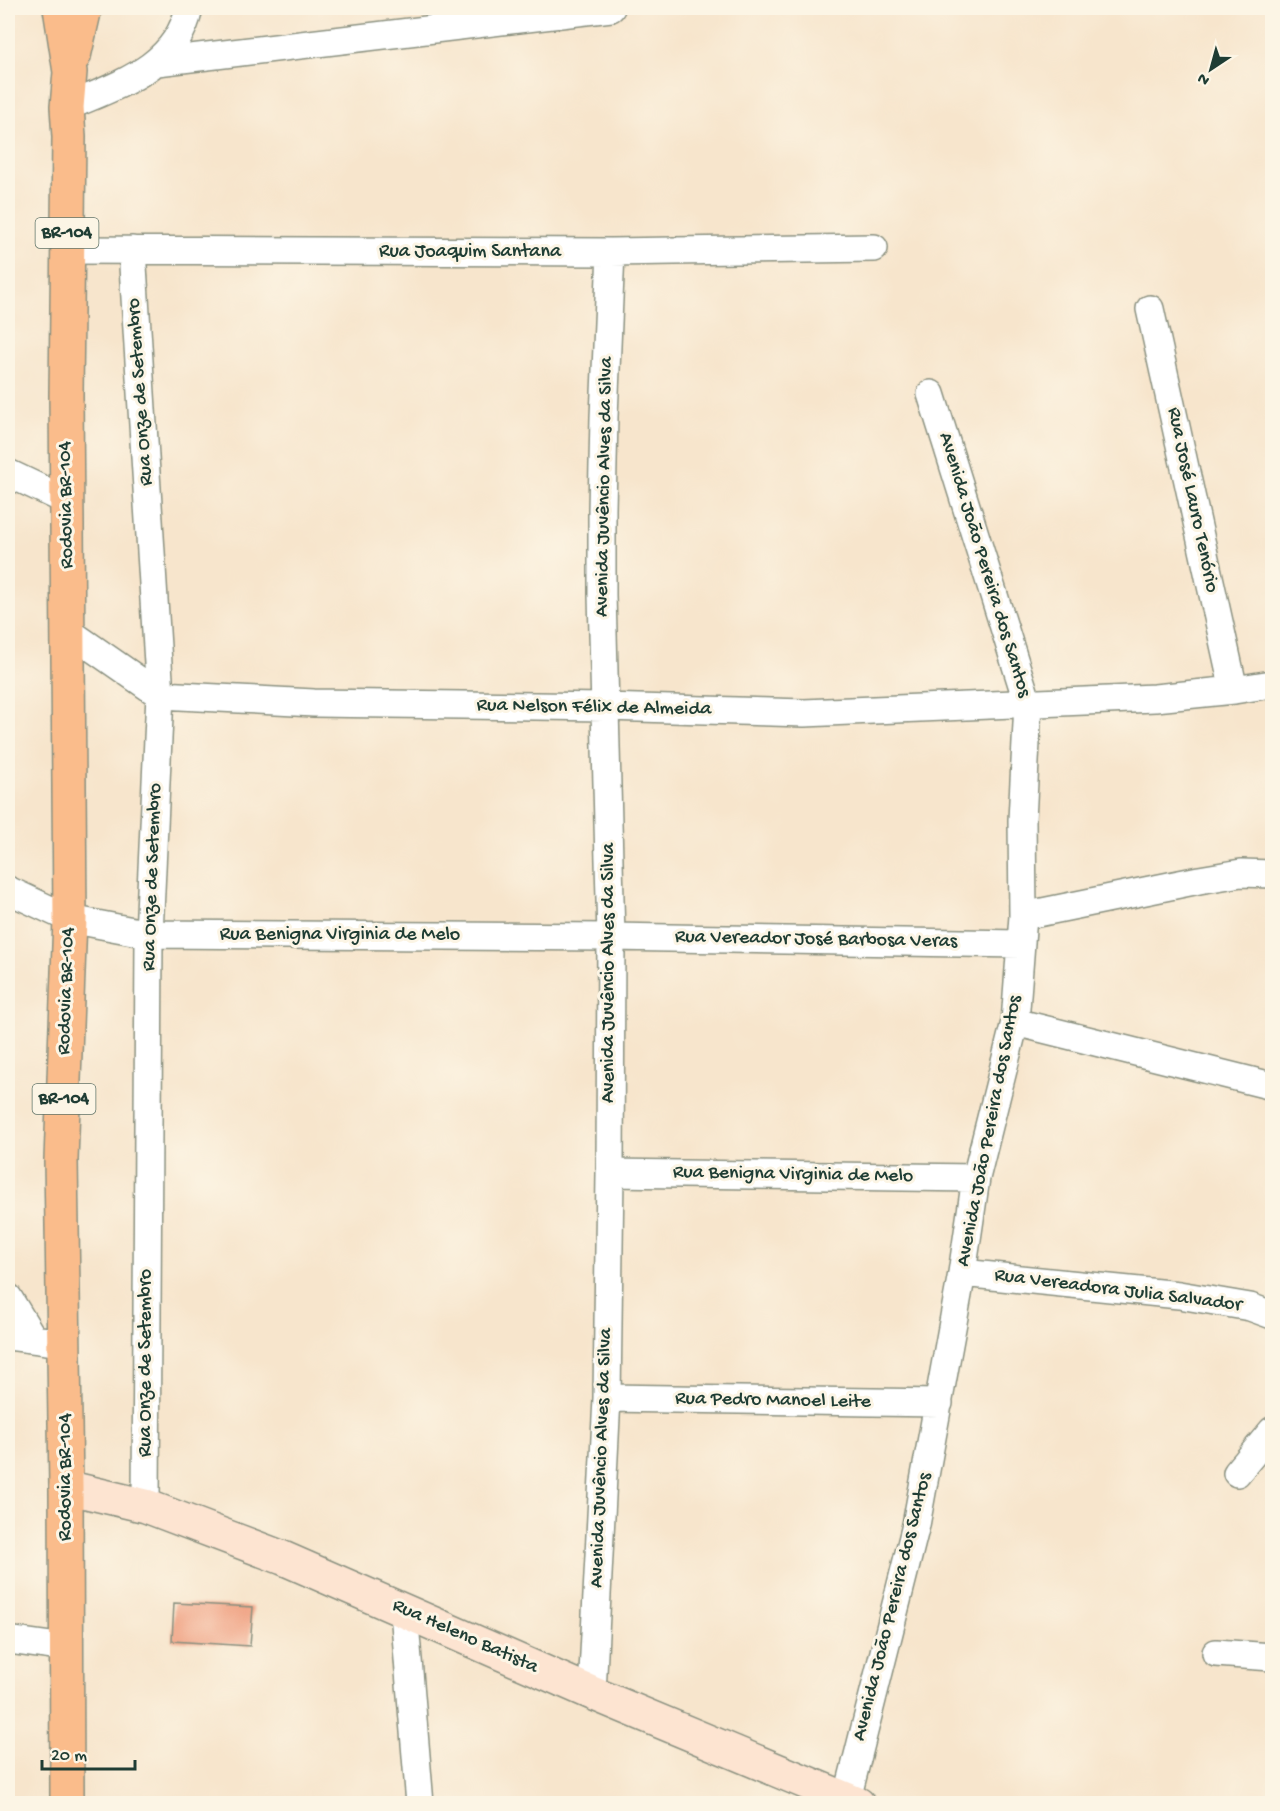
<svg xmlns="http://www.w3.org/2000/svg" width="1280" height="1811" font-family="'Gochi Hand',sans-serif">
<rect width="100%" height="100%" fill="#fcf5e5"/>
<filter id="ink" filterUnits="userSpaceOnUse"><feTurbulence type="fractalNoise" baseFrequency=".0167" numOctaves="2"/><feDisplacementMap in="SourceGraphic" scale="12" xChannelSelector="R" yChannelSelector="G"/><feConvolveMatrix kernelMatrix="1 2 1 2 8 2 1 2 1" color-interpolation-filters="sRGB"/></filter>
<filter id="wash" filterUnits="userSpaceOnUse"><feTurbulence type="fractalNoise" baseFrequency=".008" numOctaves="4" result="noise"/><feDisplacementMap in="SourceGraphic" scale="24" xChannelSelector="R" yChannelSelector="G"/><feGaussianBlur stdDeviation="1.35" result="paint"/><feColorMatrix in="noise" values="0 0 0 0 0 0 0 0 0 0 0 0 0 0 0 0 0 1.4 0 .05"/><feComposite in="paint" operator="in"/></filter>
<g filter="url(#wash)">
<rect width="100%" height="100%" fill="#f7e5cc"/>
<g id="blocks">
<path fill="#f0a283" d="M174,1603l79,4 -3,39 -78,-5z"/>
</g>
</g>
<g filter="url(#ink)">
<use href="#blocks" fill-opacity="0" stroke="#8b9180" stroke-width="1.5"/>
<g fill="none" stroke-linecap="round" stroke-linejoin="round">
<defs>
<path id="street" d="M157,62l454,-54
M67,107c50,-22 110,-39 122,-99
M66,250l545,2 263,-4
M132,250l28,445 -11,239 -3,572
M1150,309l84,381
M8,473l59,28
M68,631l92,64 154,8 291,4 199,6 351,-15 79,-8 38,-6
M8,890l62,29 79,15 462,3 409,7
M1023,916l176,-36 42,-7 31,1
M1015,1022l257,64
M610,1173l366,5
M962,1273l217,22 71,12 22,8
M8,1297l25,41
M8,1336l56,7
M607,1398l332,5
M1237,1473l35,-42
M404,1611l16,193
M8,1640l58,8
M1216,1653l56,4
M592,1693l15,-295 3,-225 1,-236 -9,-342v-86l2,-92 7,-165
M847,1799l69,-274 46,-252 14,-95 39,-156 8,-106 -1,-96 6,-116 -97,-310"/>
<path id="secondary" d="M66,1487l80,19 137,52 309,135 266,111"/>
<path id="highway" d="M60,8l10,64 -3,35 2,30 -3,258 4,524 -9,241 5,327 1,317
M74,56l11,-48"/>
</defs>
<use href="#street" stroke="#8b9180" stroke-width="30"/>
<use href="#secondary" stroke="#8b9180" stroke-width="36"/>
<use href="#highway" stroke="#8b9180" stroke-width="36"/>
<use href="#street" stroke="#fff" stroke-width="27"/>
<use href="#secondary" stroke="#fde4d1" stroke-width="33"/>
<use href="#highway" stroke="#fabc8b" stroke-width="33"/>
</g>
</g>
<g text-anchor="middle" dominant-baseline="central" stroke-width="6" stroke-linejoin="round" paint-order="stroke">
<g fill="#fcf5e5" stroke="#617469" stroke-width="1.5">
<rect x="35.5" y="218" width="63" height="30" rx="4.5"/>
<rect x="32.5" y="1084" width="63" height="30" rx="4.5"/>
</g>
<g font-size="18" font-weight="bold" fill="#1f3d34">
<text x="67" y="233">BR-104</text>
<text x="64" y="1099">BR-104</text>
</g>
<g font-size="20" fill="#1f3d34" stroke="#fcf5e5">
<text x="470" y="252">Rua Joaquim Santana</text>
<text transform="translate(141 392) rotate(-94)">Rua Onze de Setembro</text>
<text transform="translate(605 487) rotate(-89)">Avenida Juvêncio Alves da Silva</text>
<text transform="translate(1192 500) rotate(78)">Rua José Lauro Tenório</text>
<text transform="translate(67 505) rotate(-91)">Rodovia BR-104</text>
<text transform="translate(984 565) rotate(73)">Avenida João Pereira dos Santos</text>
<text transform="translate(594 708) rotate(1)">Rua Nelson Félix de Almeida</text>
<text transform="translate(153 877) rotate(-88)">Rua Onze de Setembro</text>
<text x="340" y="935">Rua Benigna Virginia de Melo</text>
<text transform="translate(816 940) rotate(1)">Rua Vereador José Barbosa Veras</text>
<text transform="translate(609 973) rotate(-90)">Avenida Juvêncio Alves da Silva</text>
<text transform="translate(67 991) rotate(-88)">Rodovia BR-104</text>
<text transform="translate(990 1131) rotate(-79)">Avenida João Pereira dos Santos</text>
<text transform="translate(793 1175) rotate(1)">Rua Benigna Virginia de Melo</text>
<text transform="translate(1118 1291) rotate(7)">Rua Vereadora Julia Salvador</text>
<text transform="translate(146 1363) rotate(-90)">Rua Onze de Setembro</text>
<text transform="translate(773 1401) rotate(1)">Rua Pedro Manoel Leite</text>
<text transform="translate(602 1458) rotate(-88)">Avenida Juvêncio Alves da Silva</text>
<text transform="translate(66 1477) rotate(-90)">Rodovia BR-104</text>
<text transform="translate(893 1607) rotate(-76)">Avenida João Pereira dos Santos</text>
<text transform="translate(465 1637) rotate(24)">Rua Heleno Batista</text>
</g>
</g>
<rect width="1280" height="1811" fill="none" stroke="#fcf5e5" stroke-width="30"/>
<g transform="translate(1211 69) rotate(216)" stroke="#fcf5e5" stroke-width="4.5" paint-order="stroke">
<path d="M0-4.5L10 22L0 15L-10 22Z" fill="#1f3d34"/>
<text y="-9" font-size="16" font-weight="bold" text-anchor="middle" fill="#1f3d34">N</text>
</g>
<path d="M42 1760v9h93v-9" fill="none" stroke="#1f3d34" stroke-width="3"/>
<text x="51" y="1760" font-size="18" fill="#1f3d34" stroke="#fcf5e5" stroke-width="4.5" paint-order="stroke">20 m</text>
</svg>
